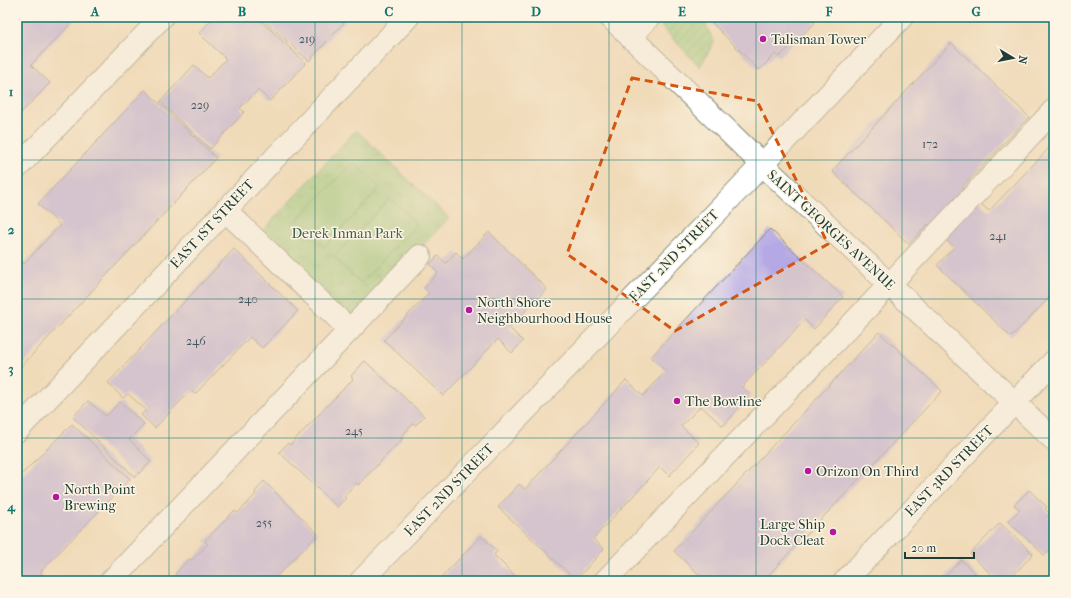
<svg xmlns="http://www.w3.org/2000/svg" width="1071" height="598" font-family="'IM FELL French Canon',serif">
<defs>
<pattern id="park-tufts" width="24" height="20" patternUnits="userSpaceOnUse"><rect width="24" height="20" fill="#92cb7f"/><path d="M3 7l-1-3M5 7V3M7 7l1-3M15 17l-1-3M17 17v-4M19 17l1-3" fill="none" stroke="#77a669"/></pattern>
<pattern id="garden-furrows" width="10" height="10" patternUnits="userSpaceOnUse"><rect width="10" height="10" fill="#92cb7f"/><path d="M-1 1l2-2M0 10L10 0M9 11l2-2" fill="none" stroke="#77a669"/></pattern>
</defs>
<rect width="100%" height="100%" fill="#fcf5e5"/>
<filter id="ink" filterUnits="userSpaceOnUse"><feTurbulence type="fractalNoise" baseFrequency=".025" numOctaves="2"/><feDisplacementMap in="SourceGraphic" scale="8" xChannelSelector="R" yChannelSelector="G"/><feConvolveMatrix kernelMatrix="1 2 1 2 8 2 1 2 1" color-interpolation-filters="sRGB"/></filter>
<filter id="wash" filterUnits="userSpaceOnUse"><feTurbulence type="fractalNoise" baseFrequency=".012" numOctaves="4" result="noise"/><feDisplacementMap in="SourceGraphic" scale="16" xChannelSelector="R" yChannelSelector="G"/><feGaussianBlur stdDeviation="0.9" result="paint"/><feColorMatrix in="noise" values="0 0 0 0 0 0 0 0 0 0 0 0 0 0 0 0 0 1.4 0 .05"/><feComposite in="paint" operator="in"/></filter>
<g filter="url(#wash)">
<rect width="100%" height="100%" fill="#f0dbb9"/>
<path fill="url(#park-tufts)" stroke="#58845a" d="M356,130l93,88 -100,104 -91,-86z"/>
<path fill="url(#garden-furrows)" stroke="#58845a" d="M671,17h36l-3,4 10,21 -14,25 -39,-41z"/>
<path fill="#92cb7f" stroke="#58845a" d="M353,162l27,26 -56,59 -28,-26z
M390,198l27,26 -56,59 -27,-26z"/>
<g id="blocks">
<path fill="#b4a8e5" d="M17,17h60l-46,48 19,18 -33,34z
M214,17h43l49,46 -36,38 -12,-11 -18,18 4,4 -34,37 -50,-47 34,-37 14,13 18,-19 -27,-26z
M260,17h89l-40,44z
M718,17h95l-2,2 4,4 -36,34 -4,-3 -16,16 -47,-47z
M951,43l78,74 -67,70 27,24 65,-68v150l-43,44 -74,-72 17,-18 -26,-23 -19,20 -77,-73z
M145,90l71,68 -199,213v-114l7,7 36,-39 -22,-21z
M770,229l73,68 -29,32 -9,-9 -63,67 9,8 -28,31 -22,-20 -20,20 18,17 -30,33 -9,-9 -67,72 11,10 -28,31 -78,-73 21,-23 6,5 101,-109 17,16 23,-25 -15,-14z
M489,232l58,57 -38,39 14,13 -11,12 -14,-14 -55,57 -59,-56 45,-47 -5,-5 14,-15 -8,-9 8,-8 8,7 10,-11 7,7z
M234,249l64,62 -36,37 -12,-11 -55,57 -4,-4 -36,38 -14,-13 5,-5 -18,-16 -5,4 -15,-15z
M879,332l63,59 -179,190h-57l-32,-30z
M365,361l59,55 -8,9 -3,-1 -12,13 1,2 -44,46 -2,-2 -12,13 2,2 -9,9 -58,-55 9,-9 2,2 63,-66 -2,-3z
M88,401l18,15 14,-14 24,22 -15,15 22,23 -16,15 -62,-60z
M72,424l58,55 -90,93 3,4 -5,5h-21v-102z
M264,481l54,53 -46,47h-90l-7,-7 14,-15 3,1 16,-16 -3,-3 29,-30 4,2 18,-19 -1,-2z
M1029,490l18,17 -2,2 5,5 -3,3 4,4 3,-3v29l-10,8 -36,-34 12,-11 -6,-5z
M1000,523l33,31 -25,27h-10l-28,-27z
M481,536l16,15 -3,4 26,26h-82z
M961,560l23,21h-43z"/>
</g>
</g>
<g filter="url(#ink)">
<use href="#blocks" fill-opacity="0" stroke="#888c76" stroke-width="1"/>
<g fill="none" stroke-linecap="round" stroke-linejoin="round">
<defs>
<path id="minor" d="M610,17l152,147 292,276
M630,37l19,-20
M17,168l145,-151
M225,210l125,120
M17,431l391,-414
M111,581l309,-325
M361,581l378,-392 163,-172
M605,581l265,-276 184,-195
M845,581l209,-220"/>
</defs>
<use href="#minor" stroke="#888c76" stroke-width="24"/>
<use href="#minor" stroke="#fff" stroke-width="22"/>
</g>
</g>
<path d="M0 0H1071V598H0ZM632,78l125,23 71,143 -153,87 -108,-77z" fill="#f0dbb9" fill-opacity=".55" fill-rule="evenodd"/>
<path fill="none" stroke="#d45610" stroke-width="3" stroke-dasharray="8 5" stroke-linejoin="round" d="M632,78l125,23 71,143 -153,87 -108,-77z"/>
<path fill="none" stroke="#0f766e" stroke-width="1" stroke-opacity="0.55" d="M169,17v564M315,17v564M462,17v564M609,17v564M756,17v564M902,17v564M17,160h1037M17,299h1037M17,438h1037"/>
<g fill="#b5179e" stroke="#fcf5e5" stroke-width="1.5">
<circle cx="763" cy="39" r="4"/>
<circle cx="469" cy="310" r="4"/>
<circle cx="677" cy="401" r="4"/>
<circle cx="808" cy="471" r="4"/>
<circle cx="56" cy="497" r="4"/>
<circle cx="833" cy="532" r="4"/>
</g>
<g text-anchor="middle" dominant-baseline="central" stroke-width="3" stroke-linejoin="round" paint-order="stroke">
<g font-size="12" fill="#445860">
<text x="307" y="39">219</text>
<text x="200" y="105">229</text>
<text x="930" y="144">172</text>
<text x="998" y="236">241</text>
<text x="248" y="299">240</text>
<text x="196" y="341">246</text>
<text x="354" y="431">245</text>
<text x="264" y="523">255</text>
</g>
<g font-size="14" fill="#1f3d34" stroke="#fcf5e5" text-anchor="start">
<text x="771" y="39">Talisman Tower</text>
<text x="477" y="302">North Shore<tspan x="477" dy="16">Neighbourhood House</tspan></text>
<text x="685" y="401">The Bowline</text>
<text x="816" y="471">Orizon On Third</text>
<text x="64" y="489">North Point<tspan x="64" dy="16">Brewing</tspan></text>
<text x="825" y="524" text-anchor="end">Large Ship<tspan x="825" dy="16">Dock Cleat</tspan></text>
</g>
<g font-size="14" fill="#1f3d34" stroke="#fcf5e5">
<text transform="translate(212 224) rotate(-47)">EAST 1ST STREET</text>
<text transform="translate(831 230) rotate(43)">SAINT GEORGES AVENUE</text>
<text transform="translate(674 256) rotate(-46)">EAST 2ND STREET</text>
<text transform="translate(949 471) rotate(-46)">EAST 3RD STREET</text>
<text transform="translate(449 490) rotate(-46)">EAST 2ND STREET</text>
</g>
<g font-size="14" fill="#3c6047" stroke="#fcf5e5">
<text x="347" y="233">Derek Inman Park</text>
</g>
</g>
<rect width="1071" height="598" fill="none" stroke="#fcf5e5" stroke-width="44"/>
<g transform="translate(1013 58) rotate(100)" stroke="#fcf5e5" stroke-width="3" paint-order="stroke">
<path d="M0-3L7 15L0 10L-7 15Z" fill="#1f3d34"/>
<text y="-6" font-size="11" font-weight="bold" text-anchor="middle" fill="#1f3d34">N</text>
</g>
<path d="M905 552v6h69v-6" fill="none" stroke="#1f3d34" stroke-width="2"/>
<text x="911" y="552" font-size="12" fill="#1f3d34" stroke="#fcf5e5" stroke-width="3" paint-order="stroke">20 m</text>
<rect x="22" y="22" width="1027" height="554" fill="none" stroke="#0f766e" stroke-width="1.5"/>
<g font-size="13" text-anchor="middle" font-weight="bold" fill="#0f766e">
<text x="95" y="16">A</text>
<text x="242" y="16">B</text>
<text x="389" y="16">C</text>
<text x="536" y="16">D</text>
<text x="682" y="16">E</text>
<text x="829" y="16">F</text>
<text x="976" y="16">G</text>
<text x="11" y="96">1</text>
<text x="11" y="234">2</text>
<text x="11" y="373">3</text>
<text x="11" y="511">4</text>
</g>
</svg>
